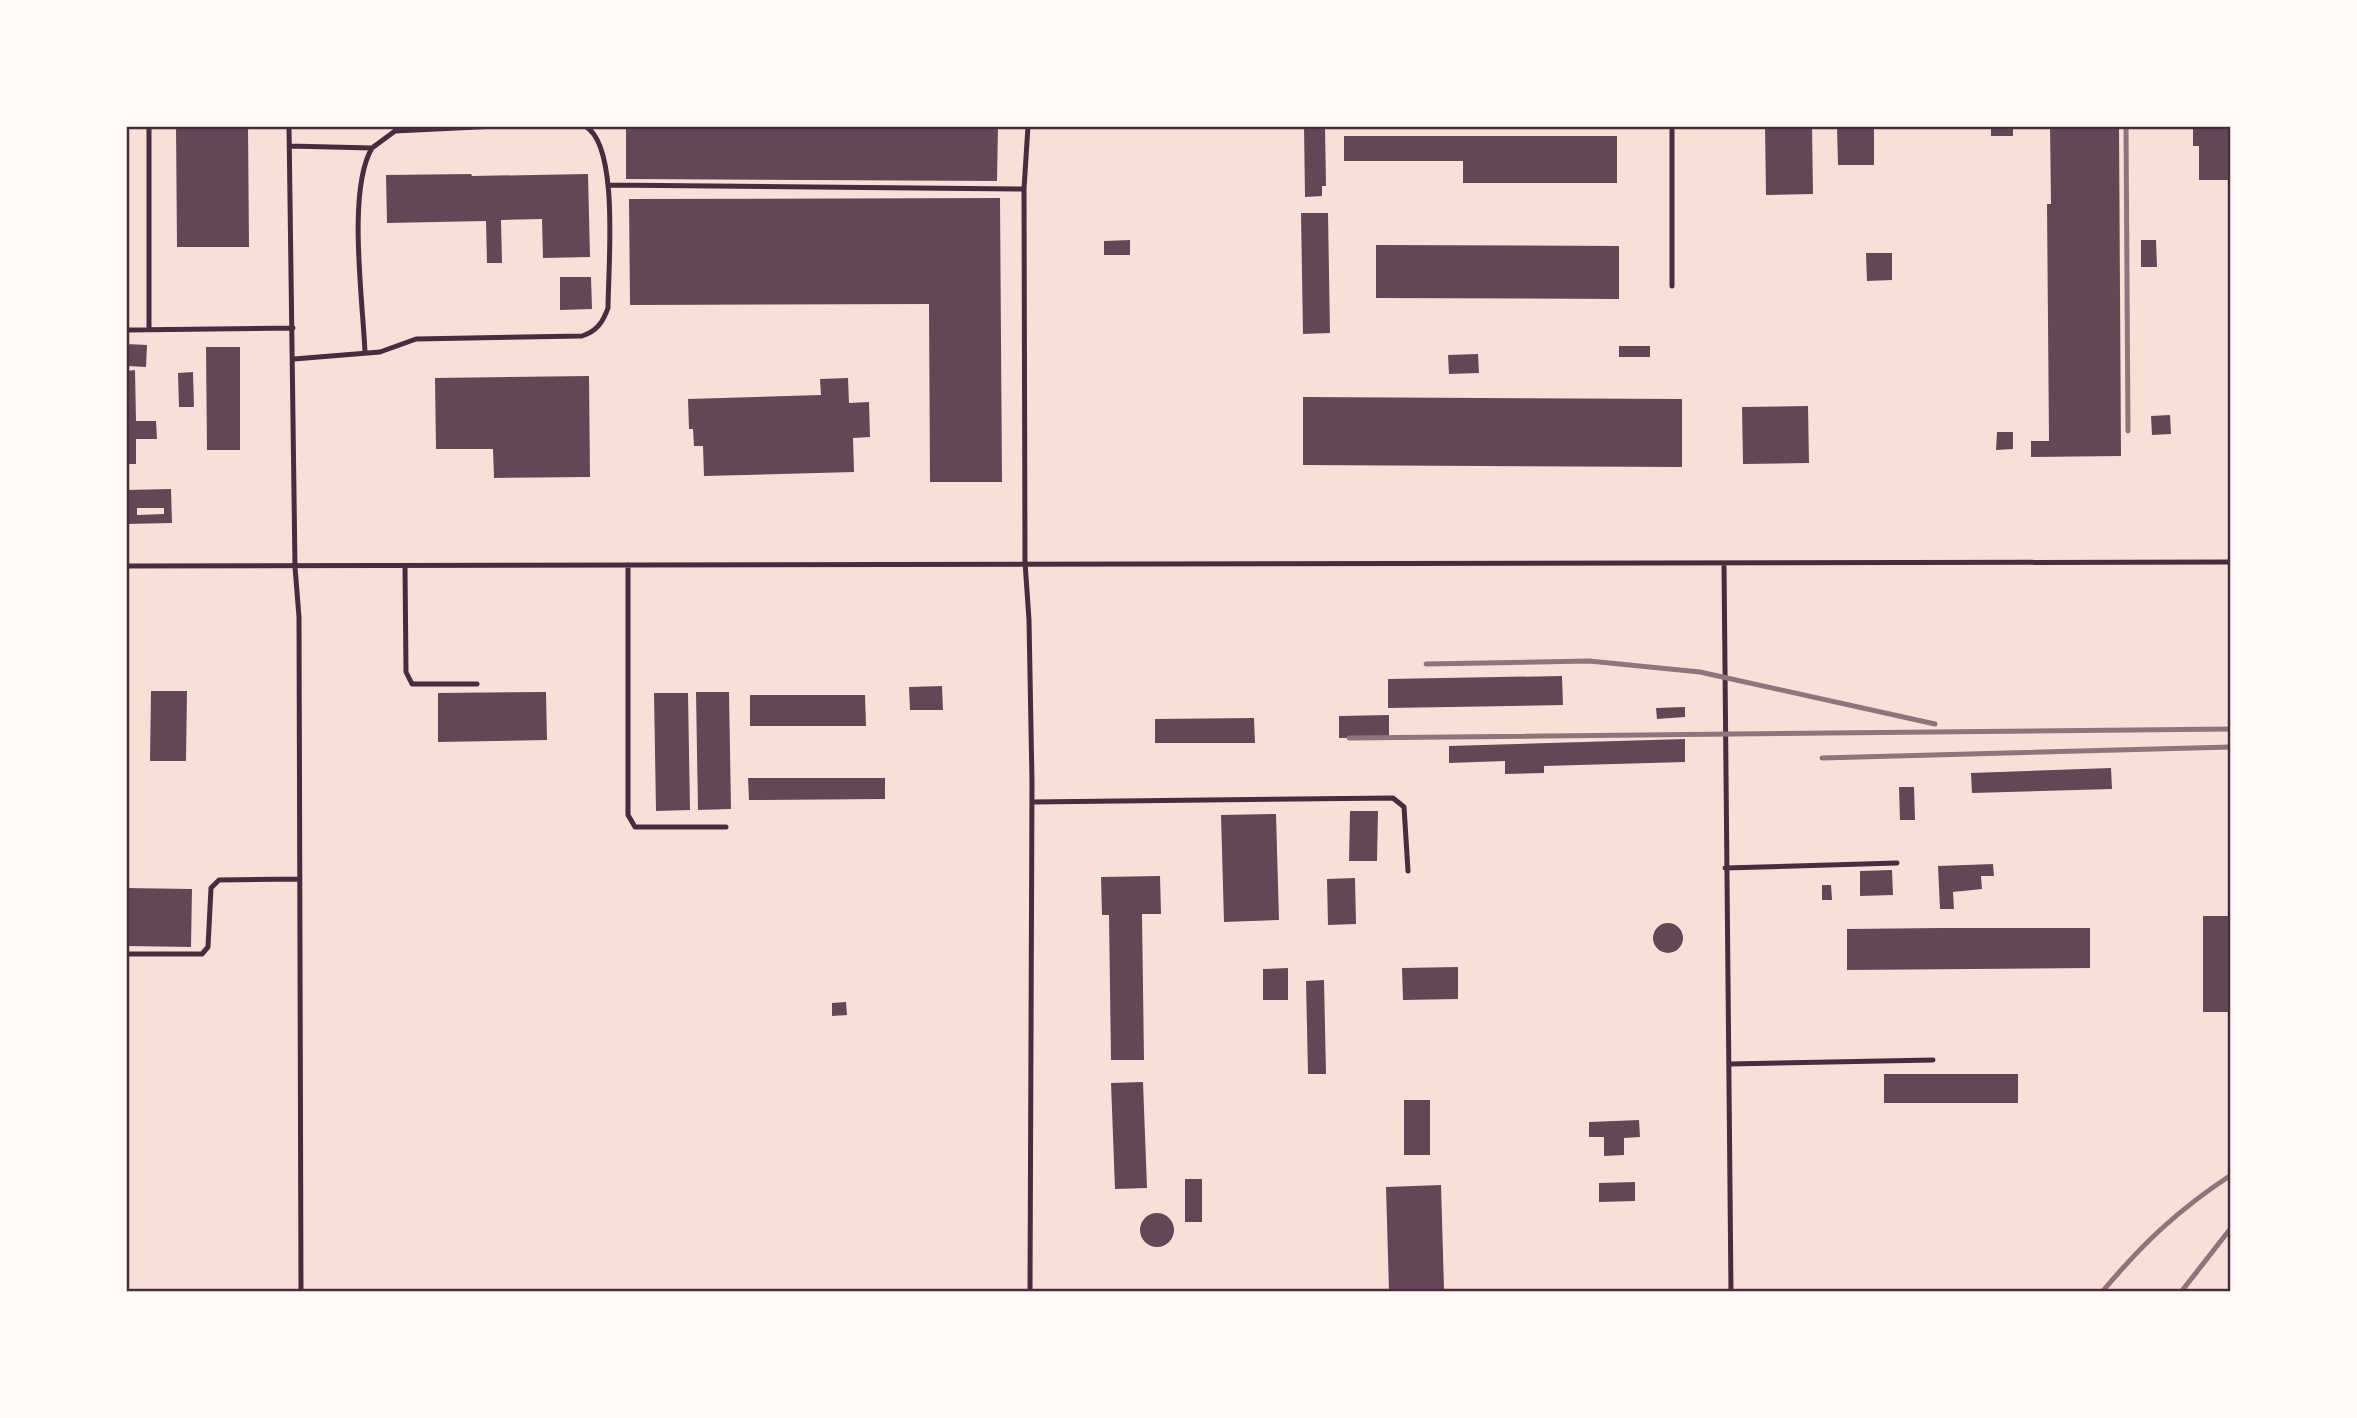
<svg xmlns="http://www.w3.org/2000/svg" width="2357" height="1418" font-family="'Work Sans',sans-serif">
<rect width="100%" height="100%" fill="#f7e1d7"/>
<path fill="#644757" fill-rule="evenodd" d="M176,126h72l1,121h-72z
M626,126h372l-1,55 -371,-2z
M1304,126h21l1,60h-4v10l-17,1z
M1765,126h47l1,68 -47,1z
M1837,126h37v39h-36z
M1991,126h22v10h-22z
M2050,126h69l2,330 -90,1v-16h18l-2,-237h4z
M2193,126h38v54h-32v-34h-6z
M1344,136h273v47h-154v-22h-119z
M471,174l1,2 116,-2 2,83 -47,1 -1,-39 -41,1 1,43h-15l-1,-42 -99,2 -1,-48z
M1000,198l2,284h-72l-1,-178 -299,1 -1,-106z
M1301,213h27l2,120 -27,1z
M1130,240v15h-26v-14z
M2141,240h15l1,27h-16z
M1376,245l243,1v53l-243,-1z
M1866,253h26v27l-25,1z
M560,277h31l1,32 -32,1z
M126,344l21,1 -1,22 -20,-1z
M1619,346h31v11h-31z
M206,347h34v103h-33z
M1478,354l1,19 -30,1 -1,-19z
M135,370l1,51h20l1,18h-21v25h-10v-93z
M193,372l1,35h-15l-1,-34z
M589,376l1,101 -96,1 -1,-29h-57l-1,-71z
M848,378l1,25 20,-1 1,35 -17,1 1,34 -150,4 -1,-30h-9l-1,-17h-4l-1,-30 133,-4 -1,-16z
M1303,397l379,2v68l-379,-2z
M1808,406l1,57 -66,1 -1,-57z
M2170,415l1,19 -19,1 -1,-19z
M1997,432h16v17l-17,1z
M171,489l1,34 -46,1v-34zM137,508h27v6l-27,1z
M1562,676l1,29 -175,3v-29z
M942,686l1,24h-33l-1,-23z
M151,691h36l-1,70h-36z
M546,692l1,48 -109,2v-49z
M696,692h33l2,117 -33,1z
M654,693h34l2,117 -34,1z
M750,695h115l1,31h-116z
M1685,707v10l-28,2 -1,-11z
M1389,715v22l-50,1v-22z
M1254,718l1,25h-100v-24z
M1685,739v23l-141,4v7l-39,1v-13l-56,2v-17z
M2111,768l1,21 -140,4 -1,-20z
M748,778h137v21l-136,1z
M1899,787h15l1,33h-15z
M1350,811h28l-1,50h-28z
M1276,814l3,106 -55,2 -3,-107z
M1993,864l1,12h-13l1,13 -29,3 1,17h-14l-2,-43z
M1892,870l1,25 -33,1v-25z
M1160,876l1,38h-19l2,146h-33l-2,-145h-7l-1,-38z
M1355,878l1,46 -28,1 -1,-46z
M1822,885h9l1,15h-10z
M126,888l66,1 -1,58 -65,-1z
M2203,916h28v96h-28z
M1653 938a15 15 0 1 1 30 0a15 15 0 1 1-30 0Z
M1941,928h149v40l-243,2v-41z
M1458,967v32l-55,1 -1,-32z
M1288,968v32h-25v-31z
M1324,980l2,94h-18l-2,-93z
M846,1002l1,13 -15,1v-13z
M1884,1074h134v29h-134z
M1143,1082l4,106 -32,1 -4,-106z
M1404,1100h26v55h-26z
M1639,1120l1,17 -16,1v17l-20,1v-19h-15v-15z
M1185,1179h17v43h-17z
M1635,1182v19l-36,1v-19z
M1441,1185l3,104 -55,2 -3,-104z
M1140 1230a17 17 0 1 1 34 0a17 17 0 1 1-34 0Z"/>
<g fill="none" stroke-linecap="round" stroke-linejoin="round">
<path stroke="#4a2c40" stroke-width="5" d="M289,126l6,441 4,50 2,675
M1028,126l-4,63 1,373 4,58 3,162 -2,510
M1672,126v160
M289,146l83,2 23,-17 103,-5
M608,185l416,4
M149,329v-203
M126,330l167,-2
M365,353c-2,-52 -18,-163 7,-205
M294,359l86,-7 36,-13 166,-3c15,-5 21,-14 26,-28 0,-39 12,-163 -23,-182
M1724,564l7,728
M628,565v250l7,12h91
M126,566l2105,-4
M405,567l1,105 6,12h65
M1032,802l361,-4 11,9 4,64
M1725,868l172,-5
M126,954h76l6,-7 3,-59 8,-8 81,-1
M1729,1064l204,-4"/>
<path stroke="#8f747c" stroke-width="5" d="M2126,126l2,305
M1426,664l163,-3 111,11 235,52
M1349,738l882,-9
M1822,758l409,-11
M2102,1292c41,-49 76,-82 129,-117
M2181,1292l50,-64"/>
</g>
<rect width="2357" height="1418" fill="none" stroke="#fffaf5" stroke-width="256"/>
<rect x="128" y="128" width="2101" height="1162" fill="none" stroke="#4a2c40" stroke-width="2.5"/>
</svg>
